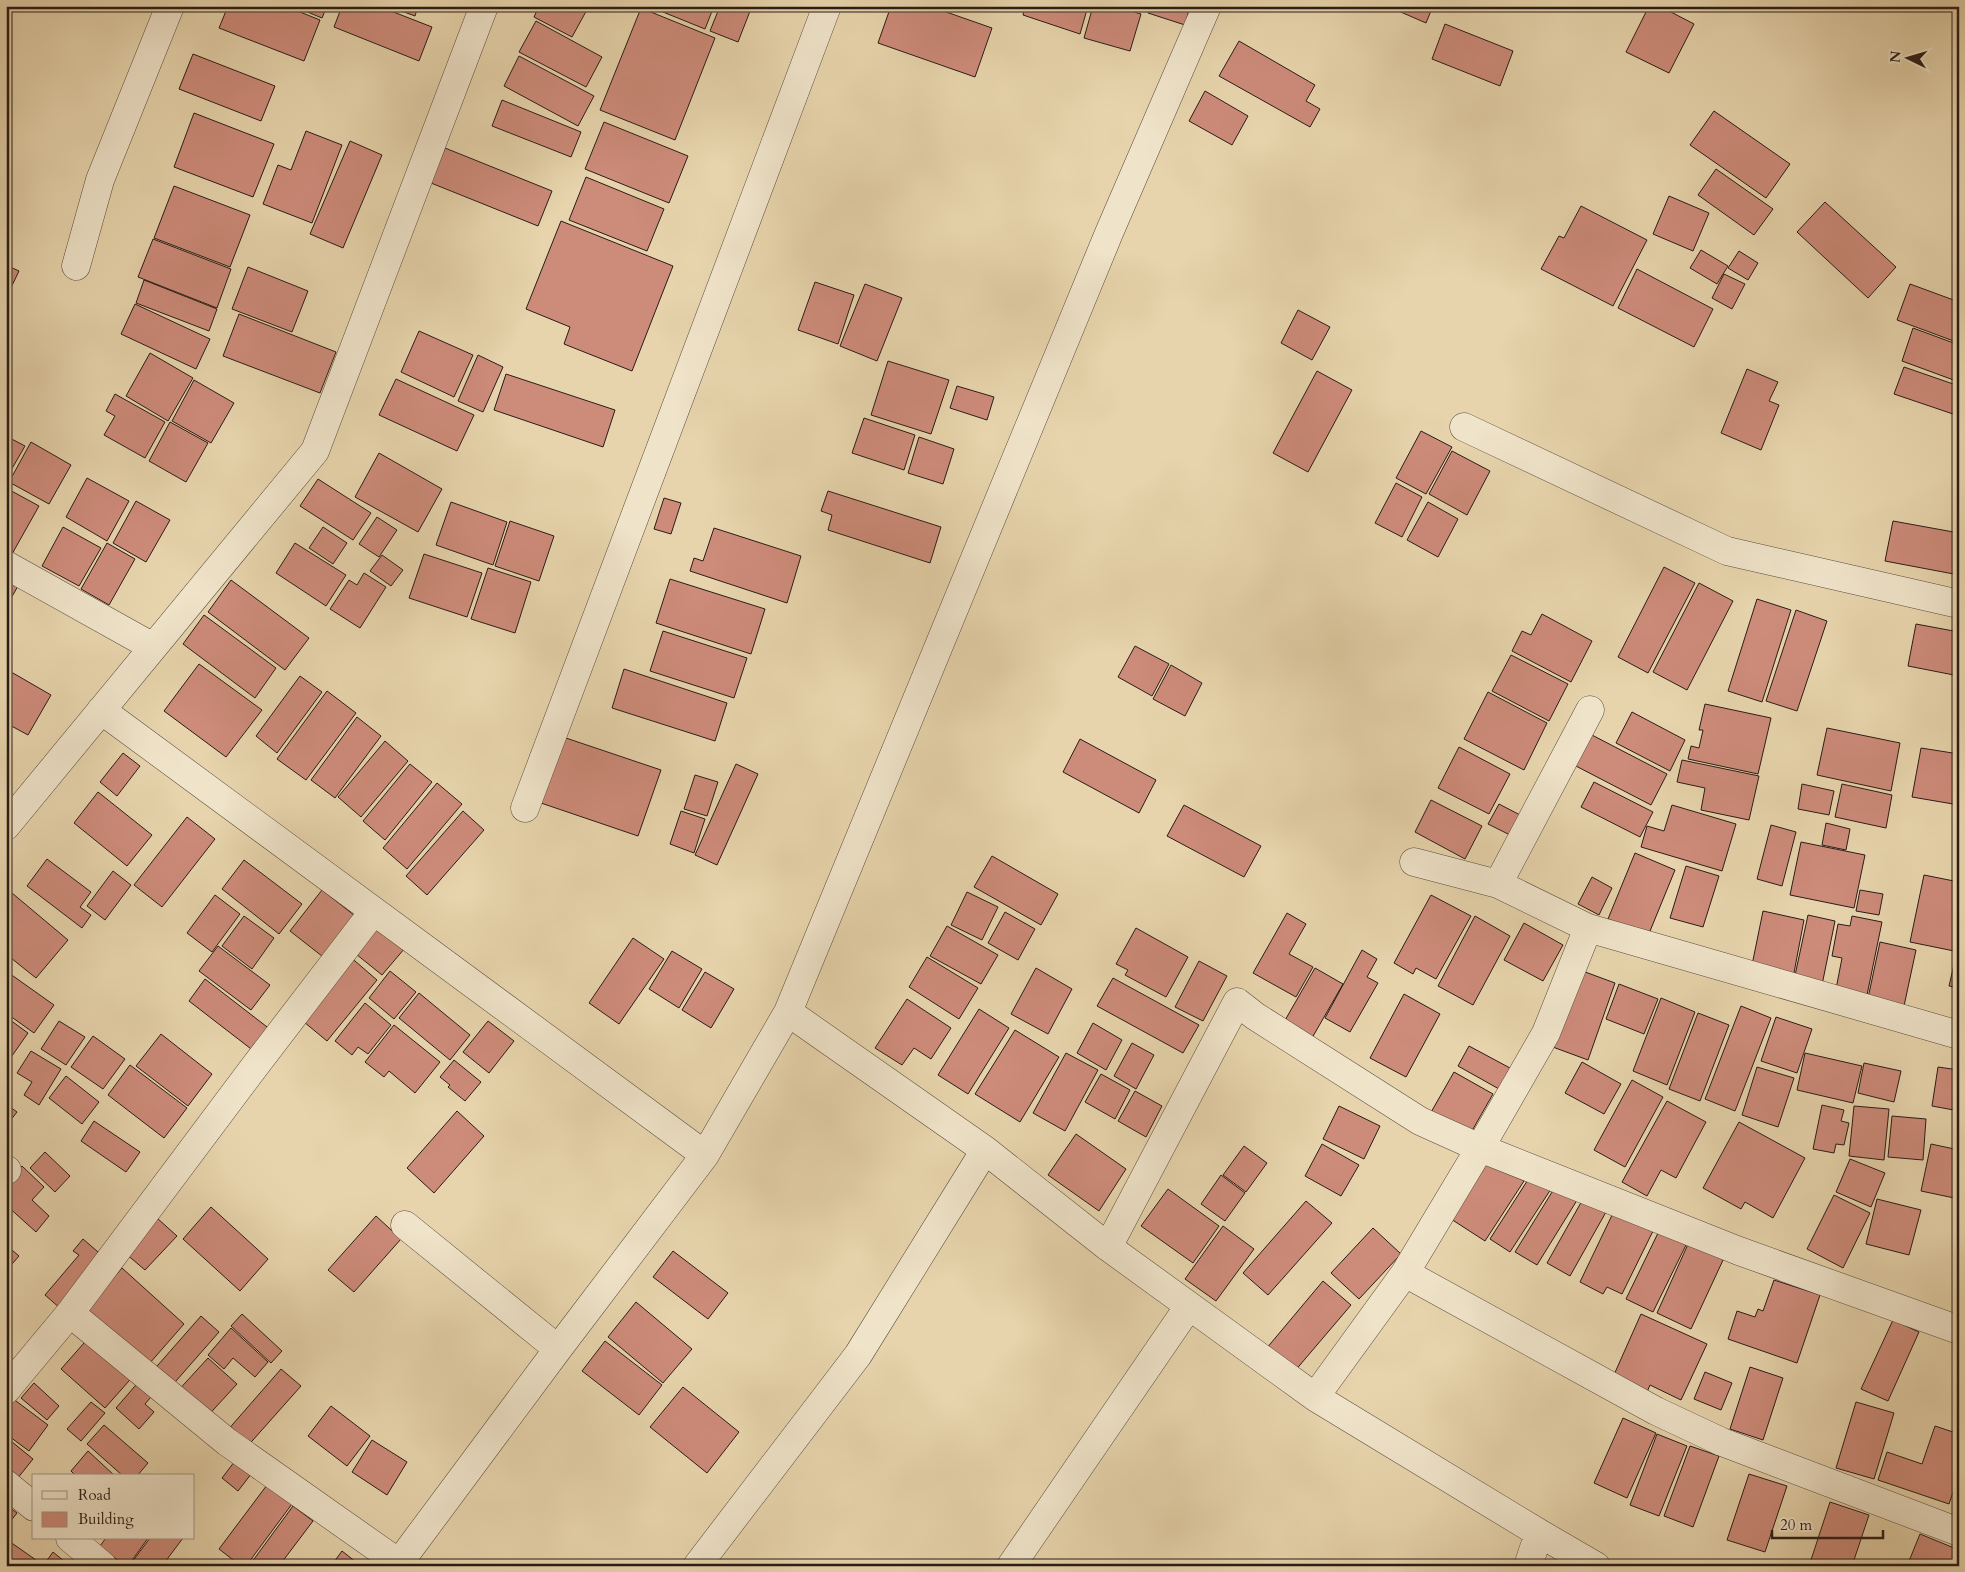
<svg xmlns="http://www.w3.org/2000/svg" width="1965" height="1572" font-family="Cardo,serif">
<rect width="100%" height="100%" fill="#e7d4ac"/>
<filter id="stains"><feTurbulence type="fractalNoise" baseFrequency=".004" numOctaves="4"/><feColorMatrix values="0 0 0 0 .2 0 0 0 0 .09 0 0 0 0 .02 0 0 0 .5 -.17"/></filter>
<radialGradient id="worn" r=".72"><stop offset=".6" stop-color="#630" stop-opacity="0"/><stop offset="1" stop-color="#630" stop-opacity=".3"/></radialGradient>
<path fill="#cd8b7a" stroke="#2a1c17" d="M228,6h57l35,14 -16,41 -85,-33z
M293,6h34l-5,12z
M342,6h36l54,21 -13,34 -85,-34z
M388,6h30l-3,10z
M539,6h50l-17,31 -38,-20z
M654,6h60l-9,23 -52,-21z
M720,6h32l-14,36 -28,-11z
M891,6h38l63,22 -17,49 -97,-34z
M1025,6h63l-8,28 -57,-19z
M1093,6h21l27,8 -11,37 -46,-13z
M1150,6h40l-5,19 -37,-12z
M1387,6h46l-7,17z
M1636,6h11l-3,5z
M1649,6h23l-3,5 25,13 -25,49 -43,-21z
M641,8l74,30 -40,102 -75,-30z
M536,21l66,36 -16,30 -67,-35z
M1445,24l68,27 -13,35 -68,-27z
M1239,41l76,44 -9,16 14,8 -10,18 -91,-51z
M193,54l82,32 -14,35 -82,-32z
M519,56l75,40 -16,30 -74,-40z
M1205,91l43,25 -16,29 -43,-24z
M502,100l79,32 -10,25 -79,-31z
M1714,111l76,53 -24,34 -76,-53z
M194,113l80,31 -21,53 -79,-30z
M604,122l84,34 -19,47 -84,-34z
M306,131l36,14 -30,78 -49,-19 15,-39 13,5z
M350,141l32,14 -39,93 -33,-14z
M445,148l107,43 -14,35 -107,-43z
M1716,169l57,40 -19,26 -56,-40z
M586,177l78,32 -17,42 -78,-31z
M174,186l76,29 -20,52 -76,-29z
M1669,196l40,17 -16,38 -40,-17z
M1825,202l71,65 -28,31 -71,-66z
M1581,206l66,34 -34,66 -72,-37 18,-33 5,2z
M561,221l112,45 -41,105 -68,-27 6,-17 -44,-18z
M153,239l78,30 -14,39 -79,-31z
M1701,250l27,16 -11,18 -27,-16z
M1739,251l19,12 -10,17 -20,-12z
M6,265l13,6 -13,27z
M248,267l60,24 -16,41 -60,-23z
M1637,269l76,40 -19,38 -76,-39z
M1724,274l21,10 -13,25 -20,-11z
M144,280l73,29 -8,22 -73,-28z
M815,282l39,13 -16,49 -40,-14z
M865,284l37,14 -25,63 -37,-15z
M1910,284l49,18v41l-62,-23z
M135,304l75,35 -14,30 -75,-35z
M1298,310l32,17 -18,33 -31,-17z
M239,314l97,38 -16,41 -97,-37z
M1913,328l46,17v37l-57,-21z
M419,331l54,24 -19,42 -53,-25z
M150,353l43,25 -25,43 -42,-25z
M478,355l25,12 -20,45 -25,-11z
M888,361l61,19 -18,54 -60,-19z
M1904,367l55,19v30l-65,-22z
M1747,369l31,13 -9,19 10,4 -18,45 -40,-17z
M1317,371l35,19 -44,82 -35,-19z
M506,374l109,36 -12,37 -109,-37z
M396,379l78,36 -17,36 -78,-36z
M194,380l40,23 -23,40 -39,-22z
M957,386l37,11 -7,23 -37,-12z
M115,394l50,28 -20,36 -41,-23 11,-19 -9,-5z
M864,418l51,17 -11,35 -52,-17z
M170,422l38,21 -22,39 -37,-21z
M1421,431l31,16 -26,47 -30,-16z
M6,436l19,10 -19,33z
M919,437l35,12 -11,35 -35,-11z
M31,442l40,23 -22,39 -40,-22z
M1452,451l38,20 -23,44 -38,-21z
M379,453l63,36 -24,43 -63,-35z
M87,478l42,23 -22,40 -41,-24z
M318,479l53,34 -18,27 -53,-34z
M1396,483l26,14 -20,40 -27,-14z
M6,488l33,18 -27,48 -6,-3z
M828,491l113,36 -11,36 -102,-33 4,-15 -11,-4z
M664,498l17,5 -10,31 -17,-5z
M136,501l34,19 -24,42 -33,-19z
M451,502l56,20 -14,43 -57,-20z
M1428,502l30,17 -20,38 -31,-17z
M377,517l20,13 -18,27 -20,-13z
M510,521l44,15 -15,45 -44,-15z
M1893,521l66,12v42l-74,-14z
M63,527l38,21 -22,38 -37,-20z
M323,527l24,16 -14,21 -24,-16z
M714,528l87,28 -14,47 -97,-32 4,-13 9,3z
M107,543l28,16 -26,46 -28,-16z
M295,543l51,32 -20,31 -50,-33z
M424,554l58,19 -15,44 -58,-19z
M382,555l21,15 -12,16 -21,-15z
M1664,567l31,16 -47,90 -30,-16z
M488,568l43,14 -16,51 -44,-14z
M6,570l16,9 -16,28z
M364,573l22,14 -26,41 -30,-19 19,-29 8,5z
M670,579l95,30 -14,45 -95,-31z
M231,580l78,58 -24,32 -77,-58z
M1699,583l34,18 -46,89 -34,-18z
M1757,599l34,11 -29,92 -34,-11z
M1796,610l31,11 -30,90 -31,-10z
M1542,614l50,27 -21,41 -59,-31 10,-20 9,4z
M204,615l72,53 -21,30 -72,-54z
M1916,624l43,8v44l-51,-10z
M663,631l84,27 -13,40 -84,-27z
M1135,646l34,18 -17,32 -34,-19z
M1511,655l57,29 -19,37 -57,-30z
M199,664l63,46 -36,47 -62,-46z
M1171,665l31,18 -17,33 -32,-17z
M6,669l45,26 -23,40 -22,-12z
M624,669l103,34 -12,38 -103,-33z
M300,676l22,16 -45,61 -21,-17z
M327,691l29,22 -50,67 -29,-21z
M1488,692l59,31 -23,47 -60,-31z
M1705,704l66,14 -13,56 -70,-15 3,-13 8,2 4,-18h-4z
M1632,712l53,28 -15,31 -54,-28z
M357,717l24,19 -46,62 -24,-18z
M1827,728l73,15 -9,48 -74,-16z
M1590,734l77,40 -16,31 -77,-40z
M560,736l101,34 -23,66 -100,-34z
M1080,739l76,41 -17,33 -76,-41z
M385,741l23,20 -47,56 -23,-20z
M1459,747l51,27 -21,40 -51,-26z
M1921,748l38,6v51l-47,-8z
M123,753l17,13 -23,30 -17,-14z
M1682,760l77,16 -10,44 -48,-10 4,-22 -28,-6z
M410,764l22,18 -47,58 -22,-19z
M736,764l22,10 -41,91 -22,-10z
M695,775l23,7 -11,34 -23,-7z
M1594,782l59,30 -13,25 -59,-30z
M437,783l25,21 -55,65 -24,-21z
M1802,784l32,7 -5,24 -31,-6z
M1842,784l50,11 -6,33 -51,-11z
M98,792l54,43 -25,31 -53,-43z
M1431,800l51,26 -17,33 -50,-27z
M1499,804l23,12 -10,20 -24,-12z
M1184,805l77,41 -17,31 -77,-41z
M1672,805l64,19 -14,47 -81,-24 6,-21 17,5z
M463,811l21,19 -57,65 -21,-19z
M681,811l24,8 -11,34 -24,-9z
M187,817l28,22 -53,68 -28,-22z
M1826,823l24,6 -4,21 -24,-5z
M1771,825l25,7 -14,54 -25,-7z
M1801,842l64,13 -11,53 -64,-13z
M1635,853l40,17 -27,66 -40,-17z
M992,856l66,38 -17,31 -67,-38z
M47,859l44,33 -11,15 11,8 -9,13 -55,-42z
M244,860l58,44 -23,30 -57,-45z
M1686,866l33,10 -16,51 -33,-9z
M113,871l18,14 -26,35 -18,-14z
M1924,875l35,7v70l-49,-10z
M1592,877l20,11 -13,27 -21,-11z
M322,890l37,29 -32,41 -37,-29z
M1860,890l23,4 -4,21 -23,-4z
M967,892l31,15 -16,33 -31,-15z
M12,893l56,47 -32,38 -30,-24v-55z
M215,895l25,19 -28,38 -25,-19z
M1431,895l40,21 -35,63 -20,-11 -3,6 -19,-11z
M1763,911l41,9 -11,58 -42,-8z
M1005,912l30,17 -17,31 -30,-17z
M1287,913l19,11 -17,30 24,13 -17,30 -43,-24z
M1808,915l27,6 -13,64 -28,-5z
M244,916l30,22 -22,31 -30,-23z
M1475,916l35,20 -37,69 -35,-19z
M1852,916l30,6 -15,73 -31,-6 6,-31 -10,-2 6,-32 12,2z
M1524,923l39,22 -20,36 -39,-21z
M378,926l27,22 -23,27 -26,-21z
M947,926l51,29 -17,29 -51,-28z
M1136,928l52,29 -22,40 -41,-22 3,-5 -12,-6z
M633,938l31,21 -45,65 -30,-21z
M1880,942l36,8 -12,56 -36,-8z
M218,946l52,39 -19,25 -52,-39z
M1362,950l15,9 -10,18 11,6 -28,49 -25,-14z
M672,951l30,18 -23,39 -30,-19z
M348,955l29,25 -50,61 -29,-24z
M1956,956l3,1v31l-10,-2z
M927,957l51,31 -19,31 -50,-32z
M1199,961l28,15 -24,45 -28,-14z
M1036,968l36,21 -24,45 -37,-20z
M1315,968l28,16 -31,54 -28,-16z
M1577,969l38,14 -27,77 -38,-14z
M6,971l48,34 -20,28 -28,-20z
M390,971l26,21 -22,27 -25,-21z
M705,972l29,17 -23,39 -29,-18z
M1113,978l86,47 -16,28 -86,-47z
M205,979l66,51 -16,22 -66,-51z
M1619,984l39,15 -14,35 -38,-15z
M419,993l51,42 -20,25 -51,-42z
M1404,994l36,20 -34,63 -36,-19z
M1661,998l34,14 -28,73 -34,-14z
M907,999l44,29 -20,31 -17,-11 -12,17 -27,-17z
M365,1003l26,22 -23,29 -10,-7 -6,8 -17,-14z
M1741,1006l30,12 -36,93 -30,-12z
M979,1009l30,19 -41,66 -30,-19z
M1698,1013l31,12 -29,76 -31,-12z
M6,1017l22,16 -21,30 -1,-1z
M1776,1017l36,12 -15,44 -36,-12z
M59,1021l26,16 -19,28 -25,-16z
M488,1021l26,20 -25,32 -26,-21z
M1093,1023l29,17 -16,30 -29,-17z
M394,1025l46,37 -25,31 -26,-22 -5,6 -19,-15z
M1015,1030l44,27 -39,65 -45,-28z
M161,1034l51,40 -24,32 -52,-40z
M93,1036l32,23 -22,30 -32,-22z
M1132,1043l22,12 -18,34 -22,-13z
M1469,1046l41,22 -11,21 -41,-23z
M31,1051l30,18 -22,36 -15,-10 8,-13 -15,-9z
M1066,1053l32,17 -33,61 -32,-18z
M1805,1053l57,13 -9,37 -56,-13z
M454,1060l27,22 -16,19 -17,-14 2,-2 -10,-8z
M1582,1062l39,22 -17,30 -39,-21z
M1864,1063l37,8 -7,31 -36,-9z
M130,1065l57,43 -23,30 -56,-43z
M1757,1067l37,11 -16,49 -36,-12z
M1938,1067l21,3v41l-27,-5z
M1454,1072l39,22 -24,42 -39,-22z
M1101,1074l29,16 -15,29 -30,-17z
M66,1076l33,26 -17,22 -33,-26z
M1632,1080l31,17 -38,70 -31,-17z
M1135,1091l27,15 -16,31 -28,-16z
M1667,1101l39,21 -30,56 -15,-8 -14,26 -25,-14z
M6,1104l11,8 -11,14z
M1822,1105l22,5 -3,11 8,2 -5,22 -8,-1 -2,9 -21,-4z
M1339,1106l41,20 -16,33 -41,-20z
M1854,1106l35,3 -5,51 -35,-4z
M457,1111l27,25 -50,57 -27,-25z
M1892,1116l34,3 -3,41 -35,-3z
M94,1121l46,31 -14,20 -45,-31z
M1739,1122l66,36 -32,60 -28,-16 -4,7 -38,-21z
M1076,1134l50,35 -27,42 -51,-36z
M1322,1144l37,21 -18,31 -36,-20z
M1931,1144l28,6v49l-38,-8z
M1244,1146l23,17 -21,29 -23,-17z
M45,1152l25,24 -15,16 -25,-24z
M1490,1159l34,22 -39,60 -34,-22z
M1850,1159l35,14 -14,34 -35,-15z
M22,1166l22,21 -12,13 17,16 -13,16 -30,-27v-22z
M1221,1175l24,18 -20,28 -24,-17z
M1531,1175l20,14 -41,63 -20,-13z
M1557,1184l22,13 -42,68 -22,-13z
M1168,1189l51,37 -26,37 -52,-37z
M1834,1195l36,18 -27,55 -36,-19z
M1583,1199l23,13 -36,64 -23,-13z
M1877,1199l44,11 -12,45 -43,-11z
M1306,1201l26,22 -64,72 -25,-22z
M211,1207l57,52 -28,32 -57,-52z
M1614,1211l39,20 -31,63 -15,-7 -4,7 -23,-12z
M376,1216l25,23 -47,53 -26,-22z
M157,1218l20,18 -32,34 -20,-17z
M1223,1226l31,23 -38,52 -31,-22z
M1373,1228l28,26 -42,45 -28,-26z
M1659,1231l27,14 -33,67 -27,-13z
M83,1239l22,19 -44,51 -16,-14 34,-40 -6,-4z
M1689,1242l35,16 -33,71 -34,-16z
M6,1245l13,11 -13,15z
M673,1251l55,42 -20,26 -55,-42z
M122,1268l62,56 -42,48 -62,-56z
M1774,1280l46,15 -23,68 -69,-24 9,-28 18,6 3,-8 5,2z
M1323,1281l28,24 -57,67 -28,-23z
M636,1302l56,47 -29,34 -55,-46z
M242,1314l40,37 -11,12 -40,-37z
M1641,1314l66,30 -26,56 -31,-15 -3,7 -34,-15z
M201,1316l18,16 -50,57 -18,-16z
M1893,1320l26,12 -31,69 -27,-12z
M231,1328l37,34 -13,15 -22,-19 -9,11 -16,-14z
M92,1334l44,39 -31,35 -44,-39z
M605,1341l57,44 -23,30 -57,-44z
M208,1358l29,26 -33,36 -29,-26z
M1750,1367l33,11 -20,62 -33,-11z
M281,1369l20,17 -56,63 -19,-17z
M1705,1372l27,11 -11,27 -27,-11z
M142,1378l14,13 -11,13 9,8 -15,17 -23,-21z
M34,1383l25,23 -12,14 -26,-22z
M683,1387l56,45 -32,41 -57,-46z
M12,1398l36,27 -19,26 -23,-17v-28z
M91,1402l14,11 -24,28 -14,-12z
M1856,1402l38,11 -20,66 -38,-11z
M331,1406l39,30 -23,30 -39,-30z
M1623,1418l33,15 -29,65 -33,-15z
M104,1425l44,38 -11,13h-14l-36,-32z
M1935,1426l24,8v41l-10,29 -71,-24 9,-28 35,12z
M1657,1434l30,12 -28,70 -29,-11z
M6,1437l27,22 -20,25 -7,-5z
M372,1440l35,22 -20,33 -35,-23z
M1690,1446l29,10 -26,71 -29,-11z
M88,1451l27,25h-39l-5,-5z
M238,1457l17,12 -17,22 -16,-13z
M1749,1474l38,12 -22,66 -38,-12z
M267,1485l25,19 -46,62h-5l-22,-17z
M1830,1502l39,13 -17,51h-43z
M6,1505l11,8 -11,14z
M293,1506l20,15 -34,45h-30z
M1920,1534l39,16 -6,16h-46z
M106,1538h42l-20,28h-3l-25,-20z
M150,1538h33l-21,28h-33z
M6,1539l30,21 -4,6h-26z
M342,1551l19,15h-30z
M53,1552l17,14h-27z"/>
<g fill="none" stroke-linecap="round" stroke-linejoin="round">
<defs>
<path id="street" d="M76,266l24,-86 70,-174
M1464,427l263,124 232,53
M6,565l147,82
M101,710l604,445
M525,808l302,-802
M6,826l309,-375 169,-445
M1414,862l84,22 90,44 371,107
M1498,884l92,-174
M788,1012l197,138 123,97 207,150 224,136 57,33
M6,1170h1
M405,1225l153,124
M1108,1247l129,-245 18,14 165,105 60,27 259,103 220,79
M1405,1273l251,138 66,31 237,90
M70,1313l157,129 176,124
M6,1390l64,-77 185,-247 118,-154
M1315,1397l90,-124 75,-125 66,-115 42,-105
M6,1484l28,23
M70,1538l33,28
M399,1563l159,-214 147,-194 83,-143 321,-779 98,-227
M697,1566l161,-211 127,-205
M1011,1566l178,-260
M1528,1566l11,-33"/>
</defs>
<use href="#street" stroke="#594a3c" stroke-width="29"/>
<use href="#street" stroke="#efe3c9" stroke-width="28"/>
</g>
<rect width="1965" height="1572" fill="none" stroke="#e7d4ac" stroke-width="25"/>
<rect x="8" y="8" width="1950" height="1557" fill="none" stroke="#2a1c17" stroke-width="2.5"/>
<rect x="12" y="12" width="1940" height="1547" fill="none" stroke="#2a1c17"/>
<rect x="32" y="1474" width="162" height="65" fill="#efe3c9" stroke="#a09382"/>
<rect x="42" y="1491" width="25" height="8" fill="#efe3c9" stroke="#a09382"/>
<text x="78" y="1500" font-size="15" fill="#2a1c17">Road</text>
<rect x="42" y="1512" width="25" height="15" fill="#cd8b7a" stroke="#a09382"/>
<text x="78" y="1524" font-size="15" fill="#2a1c17">Building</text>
<g transform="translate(1908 58) rotate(275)" stroke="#efe3c9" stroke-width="4" paint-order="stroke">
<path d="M0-4L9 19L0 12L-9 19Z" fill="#2a1c17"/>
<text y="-8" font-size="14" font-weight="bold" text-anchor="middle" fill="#2a1c17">N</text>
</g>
<path d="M1772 1530v8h111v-8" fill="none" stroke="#2a1c17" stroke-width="2.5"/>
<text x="1780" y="1530" font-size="15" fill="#2a1c17" stroke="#efe3c9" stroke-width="4" paint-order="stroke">20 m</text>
<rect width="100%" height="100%" filter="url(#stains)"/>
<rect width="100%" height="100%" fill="url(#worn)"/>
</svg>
